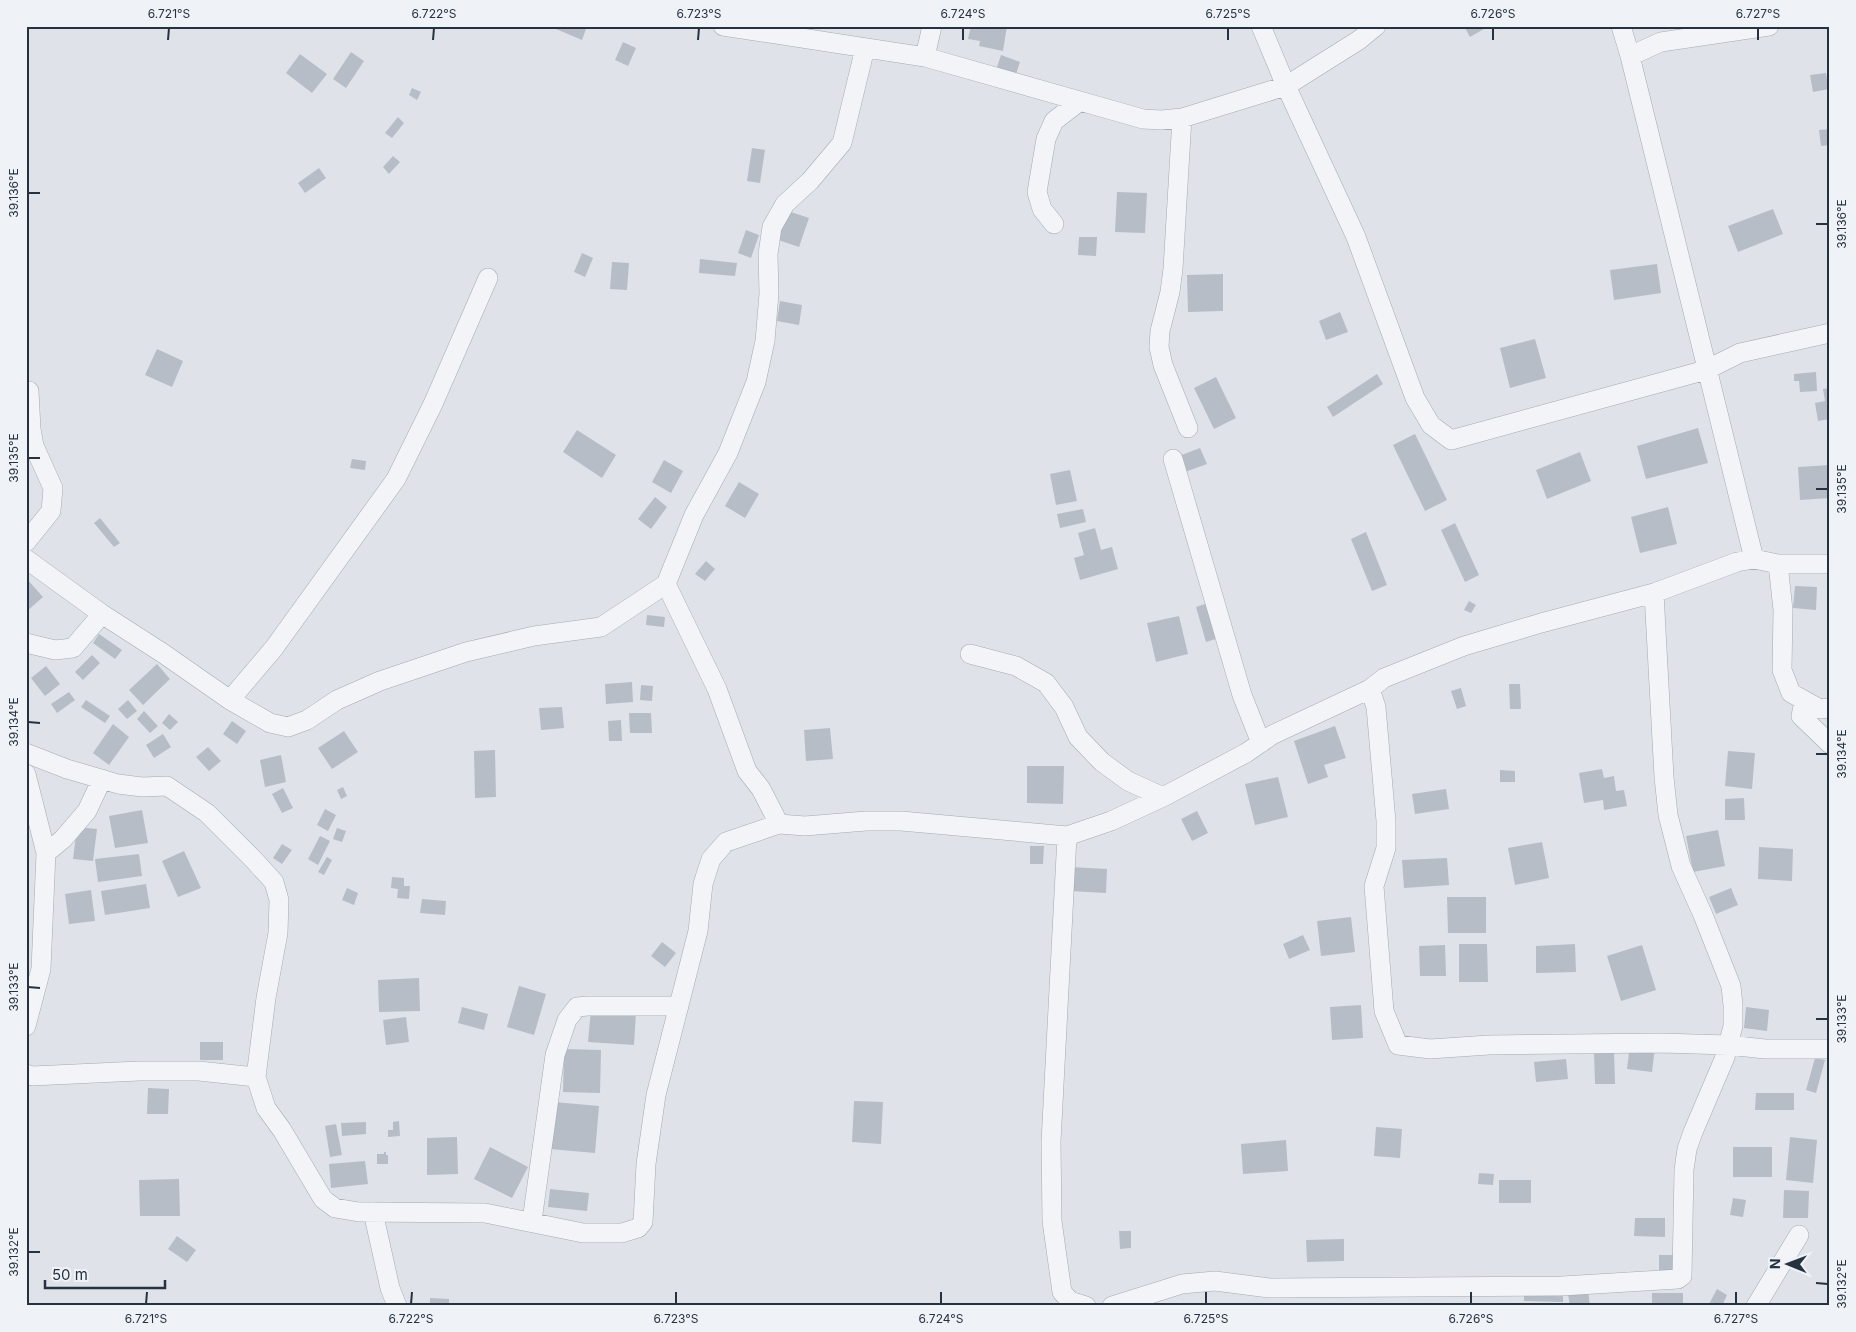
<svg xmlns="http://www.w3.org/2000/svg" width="1856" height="1332" font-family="Inter,sans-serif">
<rect width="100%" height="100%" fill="#dfe3e9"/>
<path fill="#b6bdc6" d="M549,26h38l-5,14z
M971,26h36l-4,25 -24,-5 1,-5 -12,-2z
M1464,26h25l-19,11z
M623,42l13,6 -8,18 -13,-6z
M351,52l13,9 -18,27 -13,-9z
M300,54l27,20 -15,19 -26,-20z
M1001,55l19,7 -4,12 -19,-7z
M1826,73l3,16 -16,3 -3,-17z
M412,88l9,4 -4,8 -8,-5z
M398,117l6,6 -12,15 -7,-5z
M1830,129v16l-9,1 -2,-16z
M752,148l13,2 -5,33 -13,-2z
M393,156l7,6 -11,12 -6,-7z
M319,168l7,10 -21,15 -7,-10z
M1117,192l30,1 -2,40 -30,-1z
M1773,209l10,25 -45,18 -10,-26z
M788,211l21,7 -10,29 -21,-7z
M746,230l13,5 -8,23 -13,-5z
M1079,237h18l-1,19 -18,-1z
M582,253l11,5 -8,19 -11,-5z
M700,259l37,4 -2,13 -36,-3z
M612,262l17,1 -2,27 -17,-1z
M1657,264l4,29 -47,7 -4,-30z
M1223,274v37l-35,1 -1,-37z
M780,301l22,4 -3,20 -22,-4z
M1340,312l8,20 -22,8 -7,-19z
M1535,339l11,39 -36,10 -10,-40z
M157,349l26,12 -11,26 -27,-12z
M1816,372l1,19 -17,1 -1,-11h-5v-7z
M1377,374l6,10 -50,33 -6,-10z
M1216,377l20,41 -22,11 -20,-41z
M1830,388v31l-12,2 -3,-18 10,-2 -2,-12z
M1698,428l10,35 -62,16 -9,-33z
M577,430l39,25 -14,23 -39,-26z
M1415,434l32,66 -22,11 -32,-66z
M1200,448l7,16 -22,8 -6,-16z
M1580,452l11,29 -44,18 -11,-29z
M352,459l14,2 -1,9 -15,-2z
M664,460l19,11 -12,22 -19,-11z
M1830,465v33l-30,2 -2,-33z
M1070,470l7,31 -21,4 -6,-31z
M739,482l20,12 -14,24 -20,-12z
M655,497l12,10 -16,22 -13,-10z
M1668,507l9,37 -37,9 -9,-36z
M1083,509l3,13 -26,6 -3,-14z
M100,518l20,25 -6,4 -20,-24z
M1455,523l24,52 -14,7 -24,-52z
M1095,528l6,22 11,-3 6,22 -38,11 -6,-22 10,-3 -6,-22z
M1366,532l21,53 -15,6 -21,-52z
M706,561l9,8 -10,12 -10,-7z
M26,578l17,19 -17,15z
M1795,586l22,1 -1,23 -23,-2z
M1469,601l7,4 -5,8 -7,-3z
M1208,603l11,35 -13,4 -10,-35z
M647,615l18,2 -1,10 -18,-2z
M1179,616l9,38 -32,8 -9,-39z
M99,634l23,16 -7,9 -22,-16z
M92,655l8,8 -17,17 -8,-8z
M157,664l13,15 -27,26 -14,-15z
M46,666l14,18 -15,12 -14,-18z
M632,682l1,20 -27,2 -1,-20z
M1509,684h11l1,25h-11z
M641,685l12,1 -1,15 -12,-1z
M1461,688l5,18 -9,3 -6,-18z
M69,692l6,8 -18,13 -6,-9z
M86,700l24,16 -5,7 -24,-16z
M128,700l9,11 -10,8 -9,-10z
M562,707l2,21 -23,2 -2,-22z
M144,711l14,15 -8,7 -13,-14z
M629,713h22l1,20h-22z
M169,714l9,8 -8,8 -8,-7z
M621,720l1,21h-13l-1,-20z
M232,721l14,10 -9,13 -14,-10z
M113,724l16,13 -20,28 -16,-12z
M1335,726l11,32 -22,7 4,12 -20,7 -14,-43z
M830,728l3,31 -27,2 -2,-31z
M344,731l14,21 -26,17 -14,-21z
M163,734l8,13 -17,11 -8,-13z
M208,747l13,14 -12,10 -13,-14z
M495,750l1,47 -21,1 -1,-47z
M1728,751l27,2 -3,36 -27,-3z
M281,755l5,27 -21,5 -5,-27z
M1027,766h37l-1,38 -36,-1z
M1602,769l2,9 10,-2 2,15 8,-1 3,16 -23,4 -1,-10 -19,3 -5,-30z
M1500,770l15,1v11h-15z
M1278,777l10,40 -33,8 -10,-41z
M343,787l4,9 -6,3 -4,-9z
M283,788l10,20 -11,5 -10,-19z
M1446,789l3,20 -34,5 -3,-20z
M1744,798l1,22h-20v-21z
M325,809l11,6 -8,16 -11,-6z
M142,810l6,33 -33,5 -6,-32z
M1197,811l11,22 -16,8 -11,-22z
M77,827l20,2 -4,32 -20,-2z
M337,828l9,3 -4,11 -9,-3z
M1718,830l7,36 -32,6 -7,-36z
M320,836l10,5 -12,24 -10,-6z
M1542,842l7,36 -34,7 -7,-37z
M282,844l10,6 -10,14 -9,-6z
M1030,846h14l-1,18h-13z
M1759,847l34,2 -1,32 -34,-2z
M184,851l17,37 -23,9 -16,-36z
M139,854l3,22 -44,6 -3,-23z
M327,857l5,3 -8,15 -6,-3z
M1447,858l2,27 -45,3 -2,-28z
M1070,867l37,2 -1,24 -37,-2z
M392,877l12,1v8h6l-1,13 -12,-1 1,-9 -7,-1z
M146,884l4,24 -45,7 -4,-24z
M347,888l11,5 -4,12 -12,-5z
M1731,888l7,17 -22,9 -7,-17z
M91,890l4,31 -26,3 -4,-30z
M1447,897h39v36h-38z
M422,899l24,2 -1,14 -25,-2z
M1351,917l4,35 -34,4 -4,-35z
M1303,935l7,15 -21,9 -6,-15z
M662,942l14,11 -11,14 -14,-11z
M1459,944h28l1,38h-29z
M1575,944l1,28 -40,1v-27z
M1445,945l1,31h-26l-1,-30z
M1642,945l14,45 -35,11 -14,-45z
M419,978l1,33 -41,1 -1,-32z
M519,986l27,8 -12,41 -27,-8z
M1361,1005l2,33 -31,2 -2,-33z
M462,1007l26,7 -4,16 -26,-7z
M1746,1007l23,3 -2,21 -23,-3z
M591,1009l45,3 -2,33 -46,-3z
M406,1017l3,25 -23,3 -3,-25z
M200,1042h23v18h-23z
M1630,1045l25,2 -3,25 -25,-3z
M564,1049l37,1 -1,43 -37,-1z
M1614,1050l1,34h-20l-1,-33z
M1815,1058l10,2 -9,33 -10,-3z
M1566,1059l2,20 -32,3 -2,-20z
M148,1088l21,1 -1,25h-21z
M1756,1093h38v17h-39z
M854,1101l29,1 -2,42 -29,-2z
M554,1102l45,4 -4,47 -45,-4z
M399,1121l1,15 -12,1v-7h5v-8z
M366,1122v12l-24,2 -1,-13z
M336,1124l6,31 -12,2 -5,-31z
M1376,1127l26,2 -2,29 -26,-2z
M457,1137l1,37 -31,1v-37z
M1790,1137l27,3 -4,43 -27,-3z
M1286,1140l2,31 -45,3 -2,-30z
M490,1147l38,20 -16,31 -38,-19z
M1733,1147h39v30h-39z
M384,1152h2v3h2v9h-11v-10h7z
M365,1161l3,23 -37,4 -2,-24z
M1479,1173l15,1 -1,11 -15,-1z
M179,1179l1,37h-40l-1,-36z
M1499,1180h32v23h-32z
M550,1189l39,4 -2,18 -39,-4z
M1784,1190l25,1 -1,27h-25z
M1733,1198l13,2 -3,17 -13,-2z
M1635,1218h30v19l-31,-1z
M1119,1231h12v17l-11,1z
M177,1236l19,14 -9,12 -19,-13z
M1344,1239v22l-37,1 -1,-22z
M1659,1255h17v16h-17z
M1717,1289l10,6 -5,11h-14z
M1524,1290l39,1v11l-39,-1z
M1588,1291l2,15h-20l-2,-12z
M1652,1293h31v13h-31z
M430,1298l19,1v7h-19z"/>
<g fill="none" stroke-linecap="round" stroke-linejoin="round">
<defs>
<path id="street" d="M723,26l202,31 218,62 18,1 21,-2 104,-32 73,-46 17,-14
M1261,26l25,60 70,151 59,161 16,27 20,15 255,-70 34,-17 90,-20
M1621,26l9,30 124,503
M1630,56l31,-14 108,-16
M925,57l7,-31
M1182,118l-9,151 -3,23 -10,39 -1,16 4,18 25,63
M1054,224l-12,-15 -5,-17 9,-53 8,-18 26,-20
M1173,459l69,236 19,48
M26,542l25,-31 2,-23 -19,-42 -3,-17 -2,-38
M26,559l76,55 62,40 66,46 40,23 18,4 19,-7 30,-20 43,-19 86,-29 68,-16 67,-9 65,-43 28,-69 34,-62 28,-71 9,-41 4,-47 -1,-40 4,-27 13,-23 25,-23 32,-38 23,-95
M1778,564l5,46 -1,60 9,23 29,16 10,-1
M666,584l51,105 30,82 14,18 18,35
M26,643l29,7 18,-2 29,-34
M970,654l46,12 30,17 18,24 14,30 24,25 26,19 35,16
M1370,689l6,18 10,114v27l-12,38 10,125 14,34 32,4 59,-4 172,-2 67,2 37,4h65
M230,700l44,-52 122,-169 37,-75 55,-126
M1804,701l-3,15 29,28
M26,753l41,16 51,15 24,3 25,-1 40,27 46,46 21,23 5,18 -1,33 -12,65 -10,79 10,31 16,22 41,69 12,9 24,4 126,1 98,20h39l16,-5 5,-6 3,-58 10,-69 42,-164 5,-47 8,-25 15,-17 53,-18 26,2 61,-5h35l166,15 44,-15 52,-24 83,-44 26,-18 98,-46 14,-11 80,-32 77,-23 113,-30 83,-31 17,-3 24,5h52
M26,774l20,79 -5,116 -15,57
M1067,836l-16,306 1,79 10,71 8,9 16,5
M46,853l17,-14 24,-28 15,-32
M26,1074l6,2 107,-5h60l57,6
M373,1212l17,76 7,18
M532,1221l23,-166 12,-35 10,-13 11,-1h91
M1112,1306l70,-22 33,-3 54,7 293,-2 116,-7 4,-3 2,-106 3,-21 6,-17 32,-75 8,-31v-21l-2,-19 -28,-71 -22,-49 -13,-51 -4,-38 -10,-184
M1756,1306l43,-71"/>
</defs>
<use href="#street" stroke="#a4aab3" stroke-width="20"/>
<use href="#street" stroke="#f2f4f7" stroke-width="19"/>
</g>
<path fill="none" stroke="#273241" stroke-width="2" d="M168,40l1,-12M433,40l1,-12M698,40l1,-12M963,40v-12M1228,40v-12M1493,40v-12M1758,40v-12M28,193h12M1816,224h12M28,458h12M1816,489h12M28,722l12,1M1816,754h12M28,987l12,1M1816,1019h12M28,1252h12M1816,1283l12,1M146,1304l1,-12M411,1304l1,-12M676,1304v-12M941,1304v-12M1206,1304v-12M1471,1304v-12M1736,1304v-12"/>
<rect width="1856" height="1332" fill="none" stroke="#eff2f6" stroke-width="55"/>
<g transform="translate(1788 1264) rotate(271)" stroke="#eff2f6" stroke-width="4" paint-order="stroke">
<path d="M0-4L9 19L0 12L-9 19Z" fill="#273241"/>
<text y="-8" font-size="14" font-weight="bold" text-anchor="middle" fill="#273241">N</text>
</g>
<path d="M45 1280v8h120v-8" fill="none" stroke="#273241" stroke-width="2.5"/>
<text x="52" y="1280" font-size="15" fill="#273241" stroke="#eff2f6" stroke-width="4" paint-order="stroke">50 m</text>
<rect x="28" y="28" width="1800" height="1276" fill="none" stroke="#273241" stroke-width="2"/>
<g font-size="12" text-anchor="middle" fill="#273241">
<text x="169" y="18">6.721°S</text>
<text x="434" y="18">6.722°S</text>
<text x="699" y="18">6.723°S</text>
<text x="963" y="18">6.724°S</text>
<text x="1228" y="18">6.725°S</text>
<text x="1493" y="18">6.726°S</text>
<text x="1758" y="18">6.727°S</text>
<text transform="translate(14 193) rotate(-90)" y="4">39.136°E</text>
<text transform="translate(1842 224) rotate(-90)" y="4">39.136°E</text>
<text transform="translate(14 458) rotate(-90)" y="4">39.135°E</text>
<text transform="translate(1842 489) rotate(-90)" y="4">39.135°E</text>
<text transform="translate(14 722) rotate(-90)" y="4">39.134°E</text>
<text transform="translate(1842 754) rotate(-90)" y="4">39.134°E</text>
<text transform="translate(14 987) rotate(-90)" y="4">39.133°E</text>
<text transform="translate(1842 1019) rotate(-90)" y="4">39.133°E</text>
<text transform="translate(14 1252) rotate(-90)" y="4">39.132°E</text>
<text transform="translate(1842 1284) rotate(-90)" y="4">39.132°E</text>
<text x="146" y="1323">6.721°S</text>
<text x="411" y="1323">6.722°S</text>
<text x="676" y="1323">6.723°S</text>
<text x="941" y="1323">6.724°S</text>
<text x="1206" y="1323">6.725°S</text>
<text x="1471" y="1323">6.726°S</text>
<text x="1736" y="1323">6.727°S</text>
</g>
</svg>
